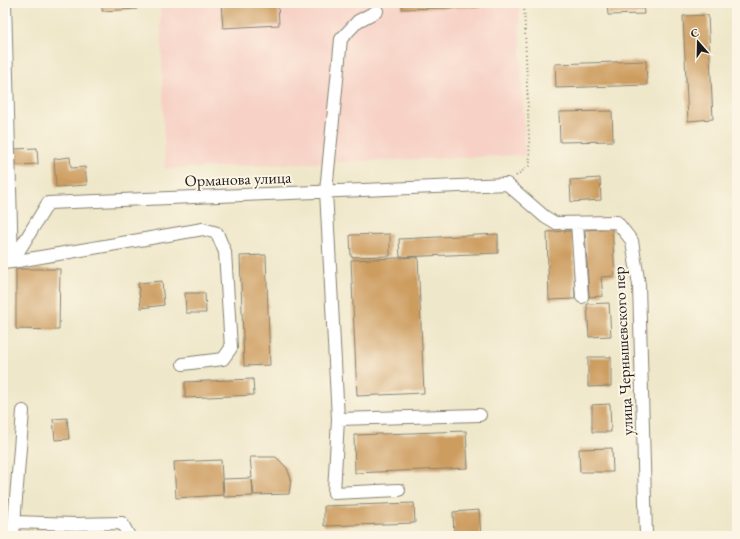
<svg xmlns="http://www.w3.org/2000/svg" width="740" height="539" font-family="'EB Garamond',serif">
<rect width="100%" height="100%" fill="#fcf5e5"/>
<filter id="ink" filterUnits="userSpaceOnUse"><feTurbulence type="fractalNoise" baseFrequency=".025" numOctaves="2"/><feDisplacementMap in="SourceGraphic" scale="8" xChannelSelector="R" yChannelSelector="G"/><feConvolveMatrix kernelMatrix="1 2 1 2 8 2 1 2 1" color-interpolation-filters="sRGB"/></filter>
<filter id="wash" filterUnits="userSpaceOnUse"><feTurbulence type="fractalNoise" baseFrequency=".012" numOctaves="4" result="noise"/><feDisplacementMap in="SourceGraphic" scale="16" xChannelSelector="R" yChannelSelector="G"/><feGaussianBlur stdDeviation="0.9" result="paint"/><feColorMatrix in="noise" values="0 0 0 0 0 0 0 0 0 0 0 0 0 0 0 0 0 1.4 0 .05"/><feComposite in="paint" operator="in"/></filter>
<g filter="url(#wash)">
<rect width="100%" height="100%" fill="#efe7c9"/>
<path fill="#f7d1c6" d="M160,3h359l6,152 -360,14z"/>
<g id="blocks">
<path fill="#cd9d61" d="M102,3h34l1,6 -35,2z
M221,3h57l1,22 -56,3z
M402,3h78v4l-78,2z
M607,3h36l1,11 -36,1z
M708,15l5,104 -25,2 -5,-105z
M646,61l1,24 -91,3 -1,-24z
M612,111l1,30 -53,1 -1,-30z
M37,148l1,16 -22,1 -1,-16z
M70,157l1,11 14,-1 2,18 -31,2 -2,-28z
M600,178l1,22 -30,2 -1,-22z
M612,228l3,48 -14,1 2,19 -14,1 -4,-67z
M573,231l2,68 -26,1 -2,-68z
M390,234v22l-39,1 -1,-22z
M498,234v19l-98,4 -1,-18z
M266,255l4,110 -26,1 -4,-110z
M418,257l6,136 -67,3 -6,-136z
M16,269h44l-1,61 -43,-1z
M162,281l2,24 -23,3 -3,-25z
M185,293h20l1,20h-20z
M609,303l2,33 -22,1 -2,-33z
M588,357h23v29l-23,1z
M253,379l1,16 -69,3v-16z
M610,404l1,28h-19v-27z
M67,418l2,21 -14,1 -2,-21z
M466,431l2,37 -113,5 -1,-38z
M612,448l1,24h-33l-1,-23z
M250,457h26l11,11 4,11 -2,15 -35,1 -2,-15 1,16 -29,1 -1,-18 29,-1z
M221,460l2,35 -47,3 -2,-36z
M414,503l1,20 -91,3v-20z
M479,510l2,26h-27l-1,-24z"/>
</g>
</g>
<g filter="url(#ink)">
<use href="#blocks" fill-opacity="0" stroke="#868272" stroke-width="1"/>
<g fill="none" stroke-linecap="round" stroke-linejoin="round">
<defs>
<path id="minor" d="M5,3l7,259 191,-33 14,4 8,19 6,96 -8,11 -40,5
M377,11l-19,10 -17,18 -15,152 12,228 142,-4
M577,223l5,74
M3,263l9,-1 36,-59 459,-19 38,33 10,6 62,-1 15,19 7,44 7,251
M338,419l-4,74 65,-3
M14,522l61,2 47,-1 7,13
M13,536l10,-125"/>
</defs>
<use href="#minor" stroke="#868272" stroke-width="14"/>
<path stroke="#868272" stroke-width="2" stroke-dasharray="1 3" stroke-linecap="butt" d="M516,176l14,-11 -6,-162"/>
<use href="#minor" stroke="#fff" stroke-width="12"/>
</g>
</g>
<g text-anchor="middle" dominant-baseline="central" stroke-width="4" stroke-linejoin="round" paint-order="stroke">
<g font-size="16" fill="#1c1c1c" stroke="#fcf5e5">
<text transform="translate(238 179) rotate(-2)">Орманова улица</text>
<text transform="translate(623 351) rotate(-93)">улица Чернышевского пер</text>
</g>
</g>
<rect width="740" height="539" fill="none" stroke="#fcf5e5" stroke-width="16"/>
<g transform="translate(698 42) rotate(340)" stroke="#fcf5e5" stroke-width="3" paint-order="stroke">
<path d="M0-3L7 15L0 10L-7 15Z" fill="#1c1c1c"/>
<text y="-6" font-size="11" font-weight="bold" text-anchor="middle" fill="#1c1c1c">С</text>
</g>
</svg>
